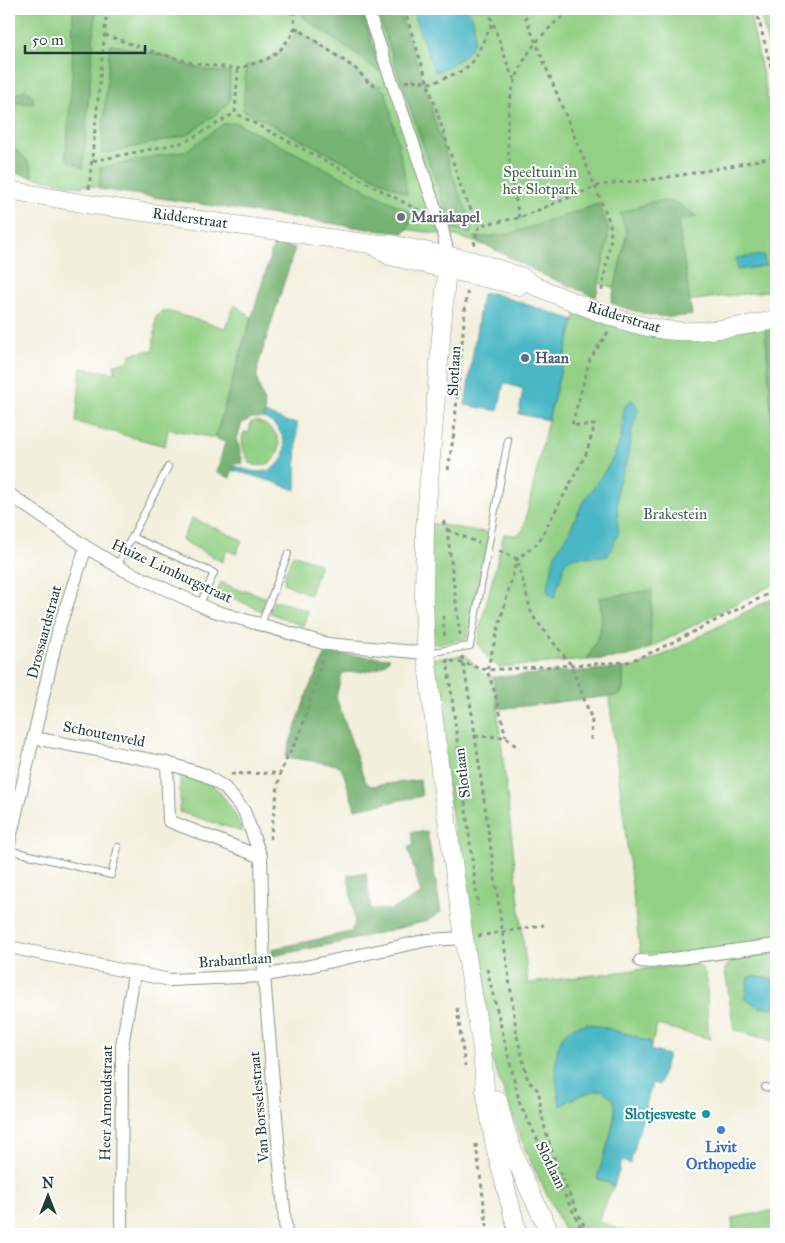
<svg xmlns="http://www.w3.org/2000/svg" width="785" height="1243" font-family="'IM FELL Great Primer',serif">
<rect width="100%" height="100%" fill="#fff"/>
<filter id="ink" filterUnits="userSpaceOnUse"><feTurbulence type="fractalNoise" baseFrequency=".02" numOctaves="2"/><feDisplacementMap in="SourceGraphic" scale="10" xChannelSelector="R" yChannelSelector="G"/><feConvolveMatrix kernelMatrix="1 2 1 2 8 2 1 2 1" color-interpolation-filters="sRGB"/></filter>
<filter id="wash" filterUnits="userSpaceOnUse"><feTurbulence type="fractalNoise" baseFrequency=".0096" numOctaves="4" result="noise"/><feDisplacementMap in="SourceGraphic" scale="20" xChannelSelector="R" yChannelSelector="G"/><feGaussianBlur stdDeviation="1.12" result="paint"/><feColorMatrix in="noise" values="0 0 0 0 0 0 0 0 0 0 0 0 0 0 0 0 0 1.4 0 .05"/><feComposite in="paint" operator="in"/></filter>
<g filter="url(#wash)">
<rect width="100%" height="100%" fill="#f2efdc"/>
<path fill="#93d085" stroke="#59865c" d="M9,9h740l27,128v153l-113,14 -207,-68 -374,-51v2l-50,-10c0,-15 -8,-20 -19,-29l2,-45 11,-14 -17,9z
M759,9h17v67z
M235,305l16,12 -36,121 -47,-9 -3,17 -89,-24 5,-54 34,5 -1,-9 14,-2 3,-8 22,-4 3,-33 7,-7 62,18z
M576,313l57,19 132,-4 11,3v252l-126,65v-9l-60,15 -3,6 -89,7 -9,-8 -11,-15 2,-16 24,-94 12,1 7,-4 25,-111z
M256,421c41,12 20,56 -6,42 -5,-9 -11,-21 -6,-31l5,1 2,-11z
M192,518l50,22 -6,14 -9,-4 -5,12 -40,-22z
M430,523l60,10 -23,106 -40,6z
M293,554l27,10 -10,31 -26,-12 1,-9z
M221,582l22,10 2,-2 22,8 -5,13 -45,-20z
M776,596v343l-114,16 -22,-3 -31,-255 11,-2 3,-6v-21l13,-1 34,-15z
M274,600l34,11 -5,15 -33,-13z
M466,655l17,19 11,3 34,306 166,-20 9,6 4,10 1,50 3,10 -54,-14 -5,18 -21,-8 -44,-12 -26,16 -5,21 4,46c14,-8 26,-15 42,-16 4,3 10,6 12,11 5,15 -12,61 -17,77l17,8 -16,35 35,13h-67l-39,-80 -39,-104 -60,-391z
M180,771c31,-1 53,36 63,61l-63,-20z
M776,952v28l-22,-4 -6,1 -3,20 16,11 15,-1v35l-42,-12 -9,-60c6,-18 35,-16 51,-18z
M776,1210v24h-50l7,-1 -1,-15z"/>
<path fill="#76b272" stroke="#4a7853" d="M73,9h23l-13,159 -14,-7 -3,-7 6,-80z
M301,9h61l18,63 -77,-55z
M376,9h22l31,88 5,22 23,69 15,34 -1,12 -19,-6z
M297,29l89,63 17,74 4,28 -164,-84 3,-44c25,-7 40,-11 51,-37z
M110,44l55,12 21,9 24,6 20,1v29l-12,12 -31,22 -74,17 -12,1z
M26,89l7,7 1,8 -19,-1 -2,45c11,9 19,13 19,29l-23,-6v-73z
M237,123l173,89v12l-6,9 -22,-2 -283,-42 1,-21 87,-18 36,-26z
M664,201l14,2 19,14 -19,4 14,94c-33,5 -50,-1 -81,-12l16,-71 -7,-19 31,-11z
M599,204l9,23v13l-12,57 -55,-23 -68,-36 37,-4z
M274,244l21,4 -37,117c0,4 -1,8 -1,12 1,14 12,26 6,41h-11l-10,5 -5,16 6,24 -9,1 -4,14 -13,-6 8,-30 -10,-4z
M776,326v147l-11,-145z
M652,590l-2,58c-20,10 -41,11 -63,12 13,-27 18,-32 12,-62z
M327,651l9,3 54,4c-12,16 -29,13 -48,15l-6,24 29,84 6,5 49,-6 2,16 -67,13 -12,-37 -5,-7 -53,-8 24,-69z
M623,668v21l-3,6 -122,14 -4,-32z
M427,831l14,81 -14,9 -80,20 -75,15v-7l79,-17 4,-9 -7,-48 18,-2 5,36 20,1 30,-16 -13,-47 6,-2 -3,-13z"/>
<path fill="#4ab7c5" stroke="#347a7c" d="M412,9h55c5,5 7,10 7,18 0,5 1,11 -1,16 -5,13 -25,25 -38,29l-18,-47z
M764,255l1,11 -28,4 -1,-12z
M492,293l82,27 -26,100 -29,-6 4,-25 -19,-6 -6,28 -33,-6 17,-111z
M631,400l4,3 3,7 -6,20 -5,30 -10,29 1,45 -10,22 -34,1 -8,3 -12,39 -7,-8 8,-37 12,-18 15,-32 29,-42 10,-23 3,-32z
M265,413l23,9 9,1 -1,67 -25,-9 -39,-11 3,-4c9,3 21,8 31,5 29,-8 21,-45 -3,-53z
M754,976l22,4v27c-14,1 -21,0 -31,-10l3,-20z
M587,1023l44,12 21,8 -2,7 18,5 -9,30 -7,-2 -22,81 -8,-3 -8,25 -17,-8c5,-16 22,-62 17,-77 -2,-5 -8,-8 -12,-11 -16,1 -28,8 -42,16 -3,-23 -12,-63 12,-78 4,-2 10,-3 15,-5z"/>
</g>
<g filter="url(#ink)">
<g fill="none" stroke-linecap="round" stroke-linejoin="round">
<defs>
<path id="lane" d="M132,537l82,36 -14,31
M117,566l51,-99
M261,624l27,-70
M427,653l43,-7 38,-206
M9,850l102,25 7,-28
M765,1087l11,2"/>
<path id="street" d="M367,9l75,219 6,27
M9,494l77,53 38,23 87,40 116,34 99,9
M34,738l133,25 38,12 20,13 19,23 17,46 3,119 22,258
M167,763l2,58 92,36
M9,843l50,-215 27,-81
M9,947l161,33 94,-4 164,-36 36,-2
M640,961l11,1 125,-17
M121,1234l1,-188 12,-72"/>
<path id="secondary" d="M9,190l78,14 284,40h19l84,17 49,16 12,9c45,18 93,42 142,45 30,2 69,-6 99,-11
M376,247l14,9 129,30
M448,255l-23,273 -1,73 2,52 14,118 24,167 18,111 3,41 10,57 23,87
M498,1100c10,48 31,91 53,134"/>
</defs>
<use href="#lane" stroke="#889688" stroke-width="8"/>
<use href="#street" stroke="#889688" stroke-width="14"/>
<use href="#secondary" stroke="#889688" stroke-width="19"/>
<path stroke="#889688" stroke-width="3" stroke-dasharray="4 4" stroke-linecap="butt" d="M404,9l57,178 7,17 12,21
M488,9l23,65 4,5
M522,9l88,214 1,14 -10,58
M756,9l20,78
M295,27l61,42 14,15 10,2
M105,35l52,18 36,10 45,6 29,-10 14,-10 10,-13 4,-9 -2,-18
M238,69l-3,44 187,99
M405,82l7,-2 21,3 31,-13 10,-10 19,-38
M93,161l92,-19 50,-29
M89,189l18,-180
M519,218c-12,-63 -25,-124 19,-178 10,-11 24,-26 39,-31
M475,245l-1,-4 6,-16 39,-7 76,-31c17,-5 35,-5 53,-7 43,-6 86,-14 128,-24
M608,332l-18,27 -18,66h23l-9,29 -48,89 -21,16 -30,111 141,-8 27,-11 121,-61
M448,470l6,-38 12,-133 2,-9
M443,521l4,8 13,106
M448,530l31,13
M499,551l18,8 15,56 39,50 21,55 -1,20
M443,616l2,24
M462,656l10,58 45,322 11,45 11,10c2,47 29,101 49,143
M447,659l31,247
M451,661l12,2 24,7 8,23 11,44
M475,736l31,1 13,12
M231,774l49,-1
M270,839l10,-66 22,-45 21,-72
M478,936l66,-11
M487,969l33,135 64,130
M457,1008l8,58
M476,1144l12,90"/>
<use href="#lane" stroke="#fff" stroke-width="6"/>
<use href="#street" stroke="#fff" stroke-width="12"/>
<use href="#secondary" stroke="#fff" stroke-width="18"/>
</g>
</g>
<circle fill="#6b7280" stroke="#fff" stroke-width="2" cx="401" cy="217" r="5"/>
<circle fill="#5c6f8a" stroke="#fff" stroke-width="2" cx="525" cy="358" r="5"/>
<circle fill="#0f9aa8" stroke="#fff" stroke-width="2" cx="706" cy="1114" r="5"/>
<circle fill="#3f7fe0" stroke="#fff" stroke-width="2" cx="721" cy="1130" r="5"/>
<g text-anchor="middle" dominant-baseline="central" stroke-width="4" stroke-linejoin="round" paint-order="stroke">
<g font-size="15" fill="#3c6248" stroke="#fff">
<text x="540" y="172">Speeltuin in<tspan x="540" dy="17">het Slotpark</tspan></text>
<text x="675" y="514">Brakestein</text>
</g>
<g font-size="15" font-weight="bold" fill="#5b616d" stroke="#fff" text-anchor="start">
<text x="411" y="217">Mariakapel</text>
</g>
<g font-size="15" fill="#1f3d34" stroke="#fff">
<text transform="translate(190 218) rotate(8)">Ridderstraat</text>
<text transform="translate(624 317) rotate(17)">Ridderstraat</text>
<text transform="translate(454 371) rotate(-87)">Slotlaan</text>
<text transform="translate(172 571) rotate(25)">Huize Limburgstraat</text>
<text transform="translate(44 632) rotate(-75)">Drossaardstraat</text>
<text transform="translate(104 734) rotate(11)">Schoutenveld</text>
<text transform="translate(462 773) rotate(-97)">Slotlaan</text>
<text transform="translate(235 960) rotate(-4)">Brabantlaan</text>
<text transform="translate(106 1103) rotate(-89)">Heer Arnoudstraat</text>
<text transform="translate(259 1107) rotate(-95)">Van Borsselestraat</text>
<text transform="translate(551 1165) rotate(64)">Slotlaan</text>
</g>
<g font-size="15" font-weight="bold" fill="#4e5e75" stroke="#fff" text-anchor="start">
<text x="535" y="358">Haan</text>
</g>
<g font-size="15" font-weight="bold" fill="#0d838f" stroke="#fff" text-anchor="end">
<text x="696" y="1114">Slotjesveste</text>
</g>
<g font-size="15" font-weight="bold" fill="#366cbe" stroke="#fff">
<text x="721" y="1147">Livit<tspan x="721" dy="17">Orthopedie</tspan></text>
</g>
</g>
<rect width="785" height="1243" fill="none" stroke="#fff" stroke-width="30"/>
<g transform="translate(48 1196)" stroke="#ffffff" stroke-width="4" paint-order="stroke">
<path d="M0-4L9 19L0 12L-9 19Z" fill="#1f3d34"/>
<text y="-8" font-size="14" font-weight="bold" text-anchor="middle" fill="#1f3d34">N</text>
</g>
<path d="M25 45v8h120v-8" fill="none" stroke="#1f3d34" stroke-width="2.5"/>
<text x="32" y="45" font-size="15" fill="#1f3d34" stroke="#ffffff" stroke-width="4" paint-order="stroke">50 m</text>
</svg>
